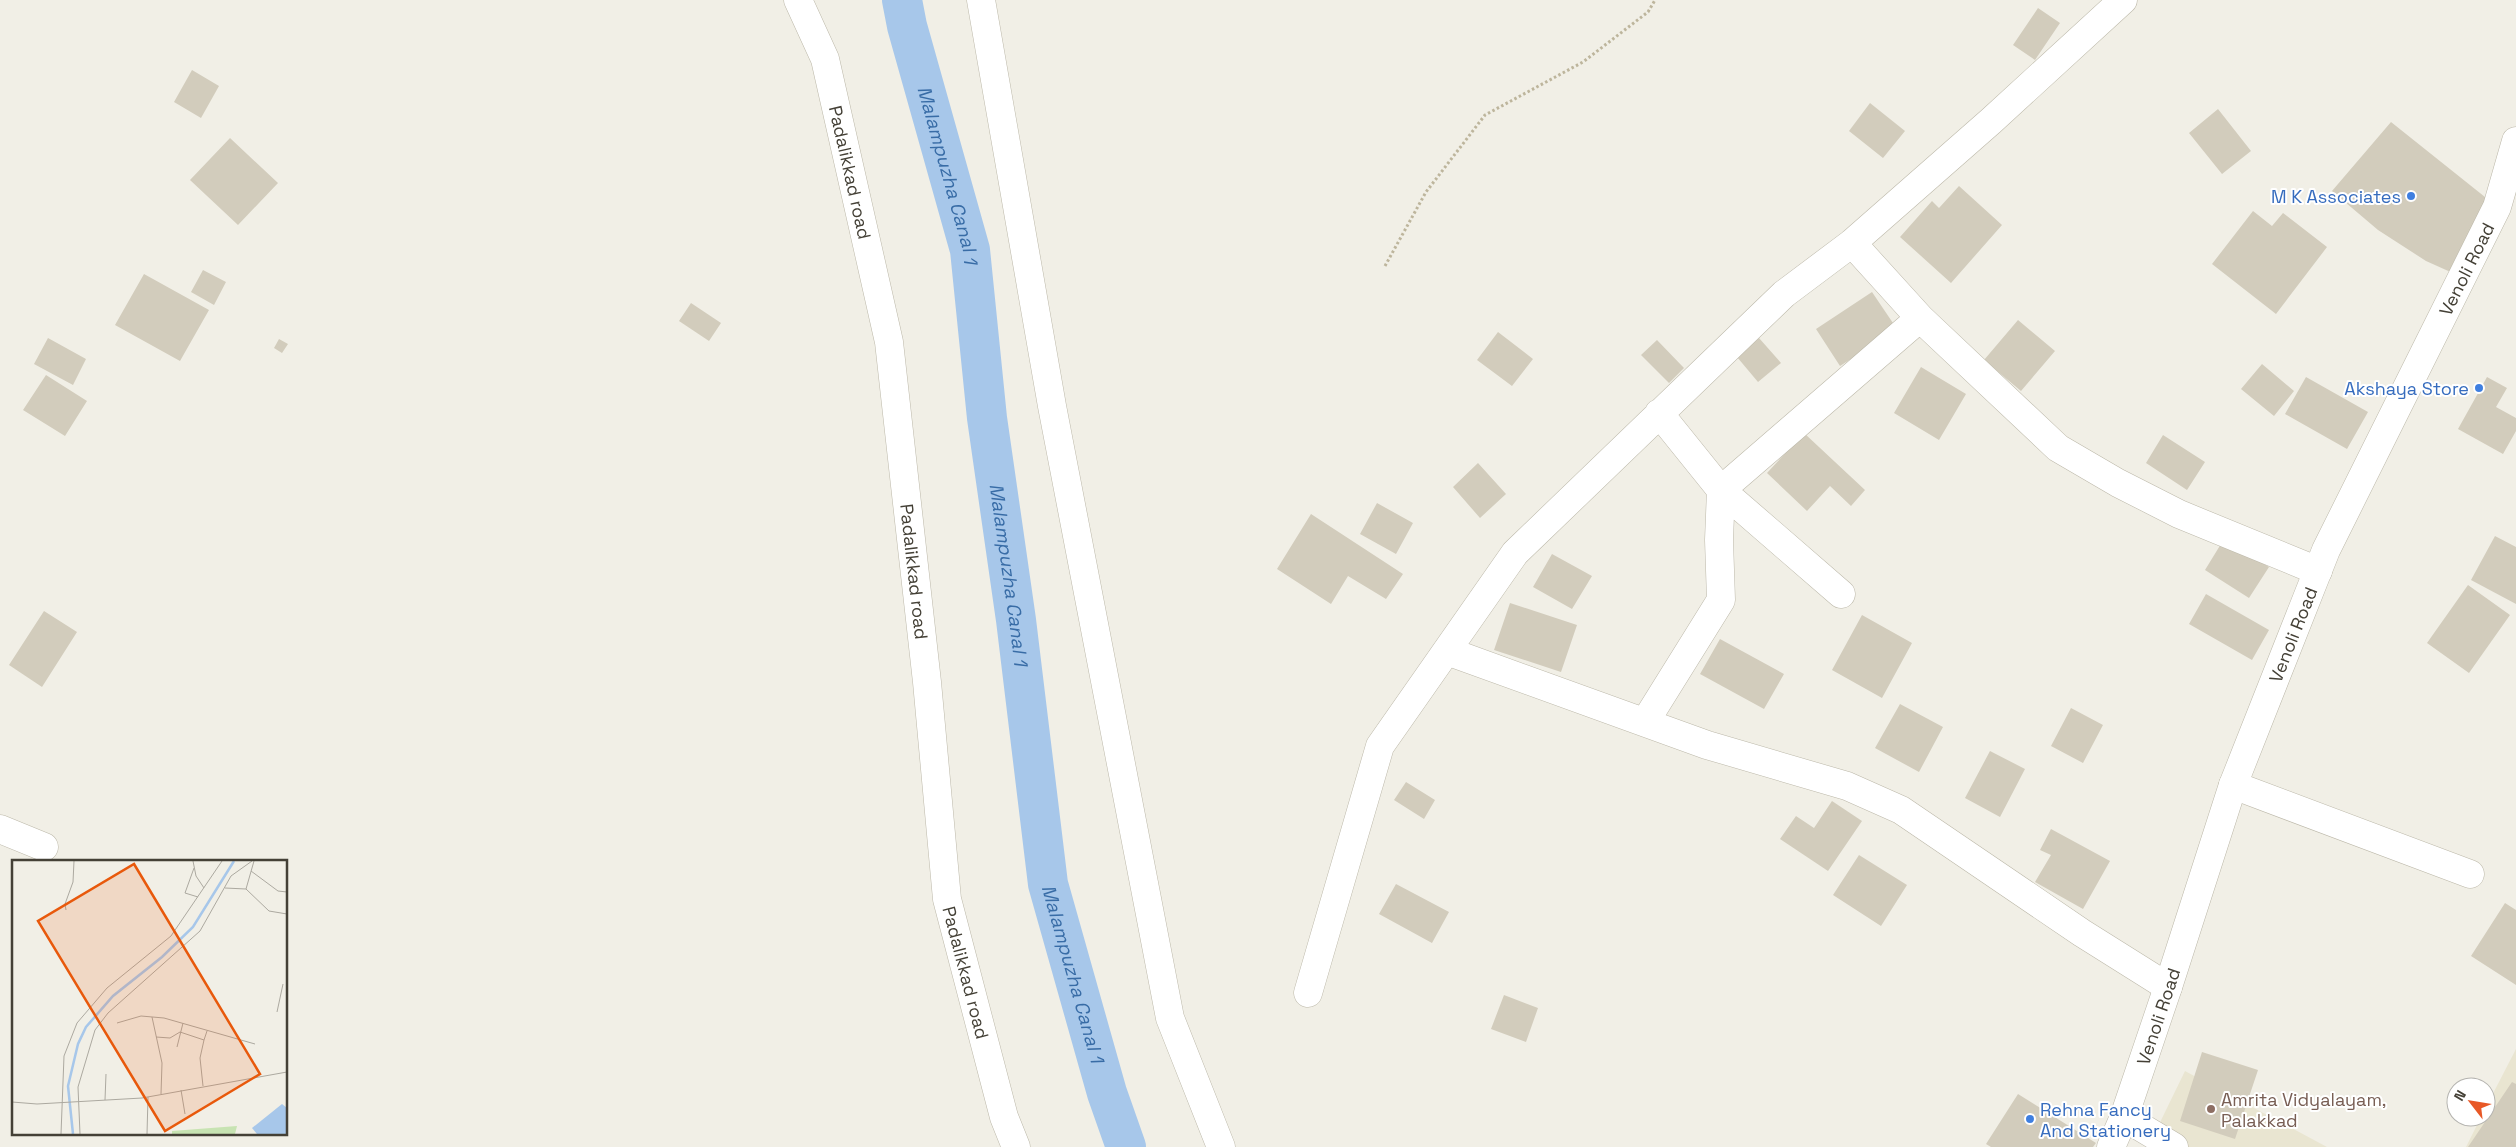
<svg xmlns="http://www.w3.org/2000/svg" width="2516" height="1147" font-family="'Space Grotesk',sans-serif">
<rect width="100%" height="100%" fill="#f1efe6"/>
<path fill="#e9e5d1" d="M2516,1049v98h-50l15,-30h5v-10z
M2185,1071l142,76h-179z"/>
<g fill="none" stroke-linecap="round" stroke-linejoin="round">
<path stroke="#a7c7ea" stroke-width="40" id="s1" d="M902,0l5,26 63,224 17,168 29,202 32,264 59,209 19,54"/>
</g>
<path fill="#d2ccbc" d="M2038,8l22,15 -25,37 -22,-15z
M192,70l27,16 -18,32 -27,-16z
M1870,103l35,28 -22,27 -34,-27z
M2218,109l33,42 -29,23 -33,-41z
M2391,122l99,79 -35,73 -29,-13 -48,-31 -46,-39z
M230,138l48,45 -40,42 -48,-45z
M1959,186l43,39 -51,58 -51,-46 32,-36 7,7z
M2253,211l19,15 11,-13 44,34 -51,67 -64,-50z
M203,270l23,12 -12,23 -23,-13z
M144,274l65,36 -29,51 -65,-36z
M1872,292l25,37 -57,37 -24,-37z
M691,303l30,20 -12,18 -30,-20z
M2018,320l37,31 -34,40 -37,-31z
M1498,332l35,27 -21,27 -35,-26z
M48,338l38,21 -13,26 -39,-21z
M1759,338l22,25 -23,19 -21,-25z
M279,339l9,5 -6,9 -8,-5z
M1657,340l27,28 -15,15 -28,-28z
M2262,364l32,27 -20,25 -33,-27z
M1921,367l45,27 -27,46 -45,-27z
M46,375l41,26 -22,35 -42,-26z
M2306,377l62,35 -21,37 -62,-35z
M2487,377l20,11 -11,19 20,11v13l-13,23 -45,-25z
M1804,433l61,57 -14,16 -21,-20 -23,25 -40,-38z
M2163,435l42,27 -18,28 -41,-27z
M1478,463l28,31 -26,24 -27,-31z
M1377,503l36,20 -17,31 -36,-20z
M1311,514l92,60 -17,25 -38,-23 -17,28 -54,-35z
M2495,536l21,11v57l-45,-24z
M2224,539l45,28 -20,31 -44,-28z
M1552,554l40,22 -20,33 -39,-22z
M2468,585l42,30 -41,58 -42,-30z
M2206,594l63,36 -17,30 -63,-36z
M1510,603l67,22 -16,47 -67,-22z
M44,611l33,21 -35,55 -33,-22z
M1862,615l50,28 -30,55 -50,-28z
M1720,639l64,35 -20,35 -64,-35z
M1900,704l43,23 -24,45 -44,-24z
M2071,708l32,17 -20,38 -32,-17z
M1990,751l35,18 -25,48 -35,-19z
M1406,782l29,18 -11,19 -30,-19z
M1832,801l30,20 -34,50 -48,-32 16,-23 18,12z
M2051,829l59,32 -27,48 -48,-27 16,-27 -11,-5z
M1859,855l48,30 -26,41 -48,-31z
M1396,884l53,28 -17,31 -53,-29z
M2505,903l11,7v75l-45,-29z
M1504,995l34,13 -12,34 -35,-13z
M2202,1052l56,18 -23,69 -55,-18z
M2512,1082l4,2v63h-48z
M2018,1094l78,49 -3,4h-102l-5,-3z"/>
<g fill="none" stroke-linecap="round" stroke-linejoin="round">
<defs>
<path id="minor" d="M981,0l71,406 118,612 51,129
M1920,318l138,130 60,35 61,31 139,57
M1659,413l62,77 120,104
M1447,651l260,94 140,41 54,24 181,123 86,54
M1645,722l76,-122 -2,-60 2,-50 199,-172 -68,-75
M2233,785l237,89
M0,829l44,18
M1308,993l72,-247 135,-193 269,-259 68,-51 139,-122 132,-121
M2124,1117l50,30"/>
<g id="tertiary">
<path id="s2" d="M798,0l27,59 64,283 38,340 20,217 57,218 12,30"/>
<path id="s3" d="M2111,1147l13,-30 44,-130 65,-202 93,-235 171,-343 19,-66"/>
</g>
</defs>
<use href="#minor" stroke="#bcb8a9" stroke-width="29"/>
<use href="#tertiary" stroke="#bcb8a9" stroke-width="29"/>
<path stroke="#bdb59c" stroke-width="3" stroke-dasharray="2.5 2.5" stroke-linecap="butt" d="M1385,266l41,-74 59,-77 98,-53 65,-50 7,-12"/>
<use href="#minor" stroke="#fff" stroke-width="28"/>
<use href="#tertiary" stroke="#fff" stroke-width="28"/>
</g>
<g fill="#3f7fe0" stroke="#fff" stroke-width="2">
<circle cx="2411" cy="196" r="5"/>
<circle cx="2479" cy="388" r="5"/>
<circle cx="2030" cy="1119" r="5"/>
</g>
<circle fill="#8d6e63" stroke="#fff" stroke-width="2" cx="2211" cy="1109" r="5"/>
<g text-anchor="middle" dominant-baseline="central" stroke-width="4" stroke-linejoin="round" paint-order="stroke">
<g font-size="18" fill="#444036" stroke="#fff">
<text stroke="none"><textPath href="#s2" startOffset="181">Padalikkad road</textPath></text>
<text stroke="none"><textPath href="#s3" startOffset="949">Venoli Road</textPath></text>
<text stroke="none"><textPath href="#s2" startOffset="586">Padalikkad road</textPath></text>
<text stroke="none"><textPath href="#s3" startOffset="544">Venoli Road</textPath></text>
<text stroke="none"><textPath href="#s2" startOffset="991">Padalikkad road</textPath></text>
<text stroke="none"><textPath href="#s3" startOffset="139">Venoli Road</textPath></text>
</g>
<g font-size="18" fill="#366cbe" stroke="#fff" text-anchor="end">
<text x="2401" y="196">M K Associates</text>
<text x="2469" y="388">Akshaya Store</text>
<text x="2040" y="1109" text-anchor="start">Rehna Fancy<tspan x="2040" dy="21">And Stationery</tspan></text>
</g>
<g font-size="18" fill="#785e54" stroke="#fff" text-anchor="start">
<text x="2221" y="1099">Amrita Vidyalayam,<tspan x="2221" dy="21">Palakkad</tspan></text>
</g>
<g font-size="19" font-style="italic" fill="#386ca6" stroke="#fff">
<text stroke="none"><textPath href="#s1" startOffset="181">Malampuzha Canal 1</textPath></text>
<text stroke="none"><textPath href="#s1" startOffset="586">Malampuzha Canal 1</textPath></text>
<text stroke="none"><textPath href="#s1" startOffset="991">Malampuzha Canal 1</textPath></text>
</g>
</g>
<g transform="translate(12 860)">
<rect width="275" height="275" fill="#f1efe6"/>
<path d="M225,266l-2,8h-63v-3z" fill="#c7e3b2"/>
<path d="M270,244l5,4v26h-30l-5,-6z" fill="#a7c7ea"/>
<path fill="none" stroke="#a7c7ea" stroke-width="2.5" d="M61,274l-5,-48 10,-42 8,-17 27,-31 49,-39 31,-30 41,-66"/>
<path fill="none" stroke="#aca9a0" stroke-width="1" d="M181,1l3,15 8,12M242,1l-8,28 23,22 18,3M182,8l-9,25 13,4M239,11l27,20 9,1M213,28l21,1M54,50l-1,-6 8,-22 1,-21M265,152l6,-28M140,157l10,46 -1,31M105,163l24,-7 23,2 91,26M144,177l14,1 10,-6 24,8 3,-9M165,187l6,-24M191,226l-3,-28 4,-18M169,230l4,24M93,240l1,-26M0,242l25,2 105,-6 145,-26M49,274l3,-78 13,-33 30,-35 64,-52 51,-75M68,274l-2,-47 17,-57 13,-17 92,-82 31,-55 21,-15M135,274l1,-37"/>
<path fill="#e8590c" fill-opacity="0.15" stroke="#e8590c" stroke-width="2.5" d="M122,4l126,210 -95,57 -127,-210z"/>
<rect width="275" height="275" fill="none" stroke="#444036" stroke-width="2.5"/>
</g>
<g transform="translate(2471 1102) rotate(301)"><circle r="24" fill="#ffffff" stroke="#b4b3af"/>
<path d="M0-4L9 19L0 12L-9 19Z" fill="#e85826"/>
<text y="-8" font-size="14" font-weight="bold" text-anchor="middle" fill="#444036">N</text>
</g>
</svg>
